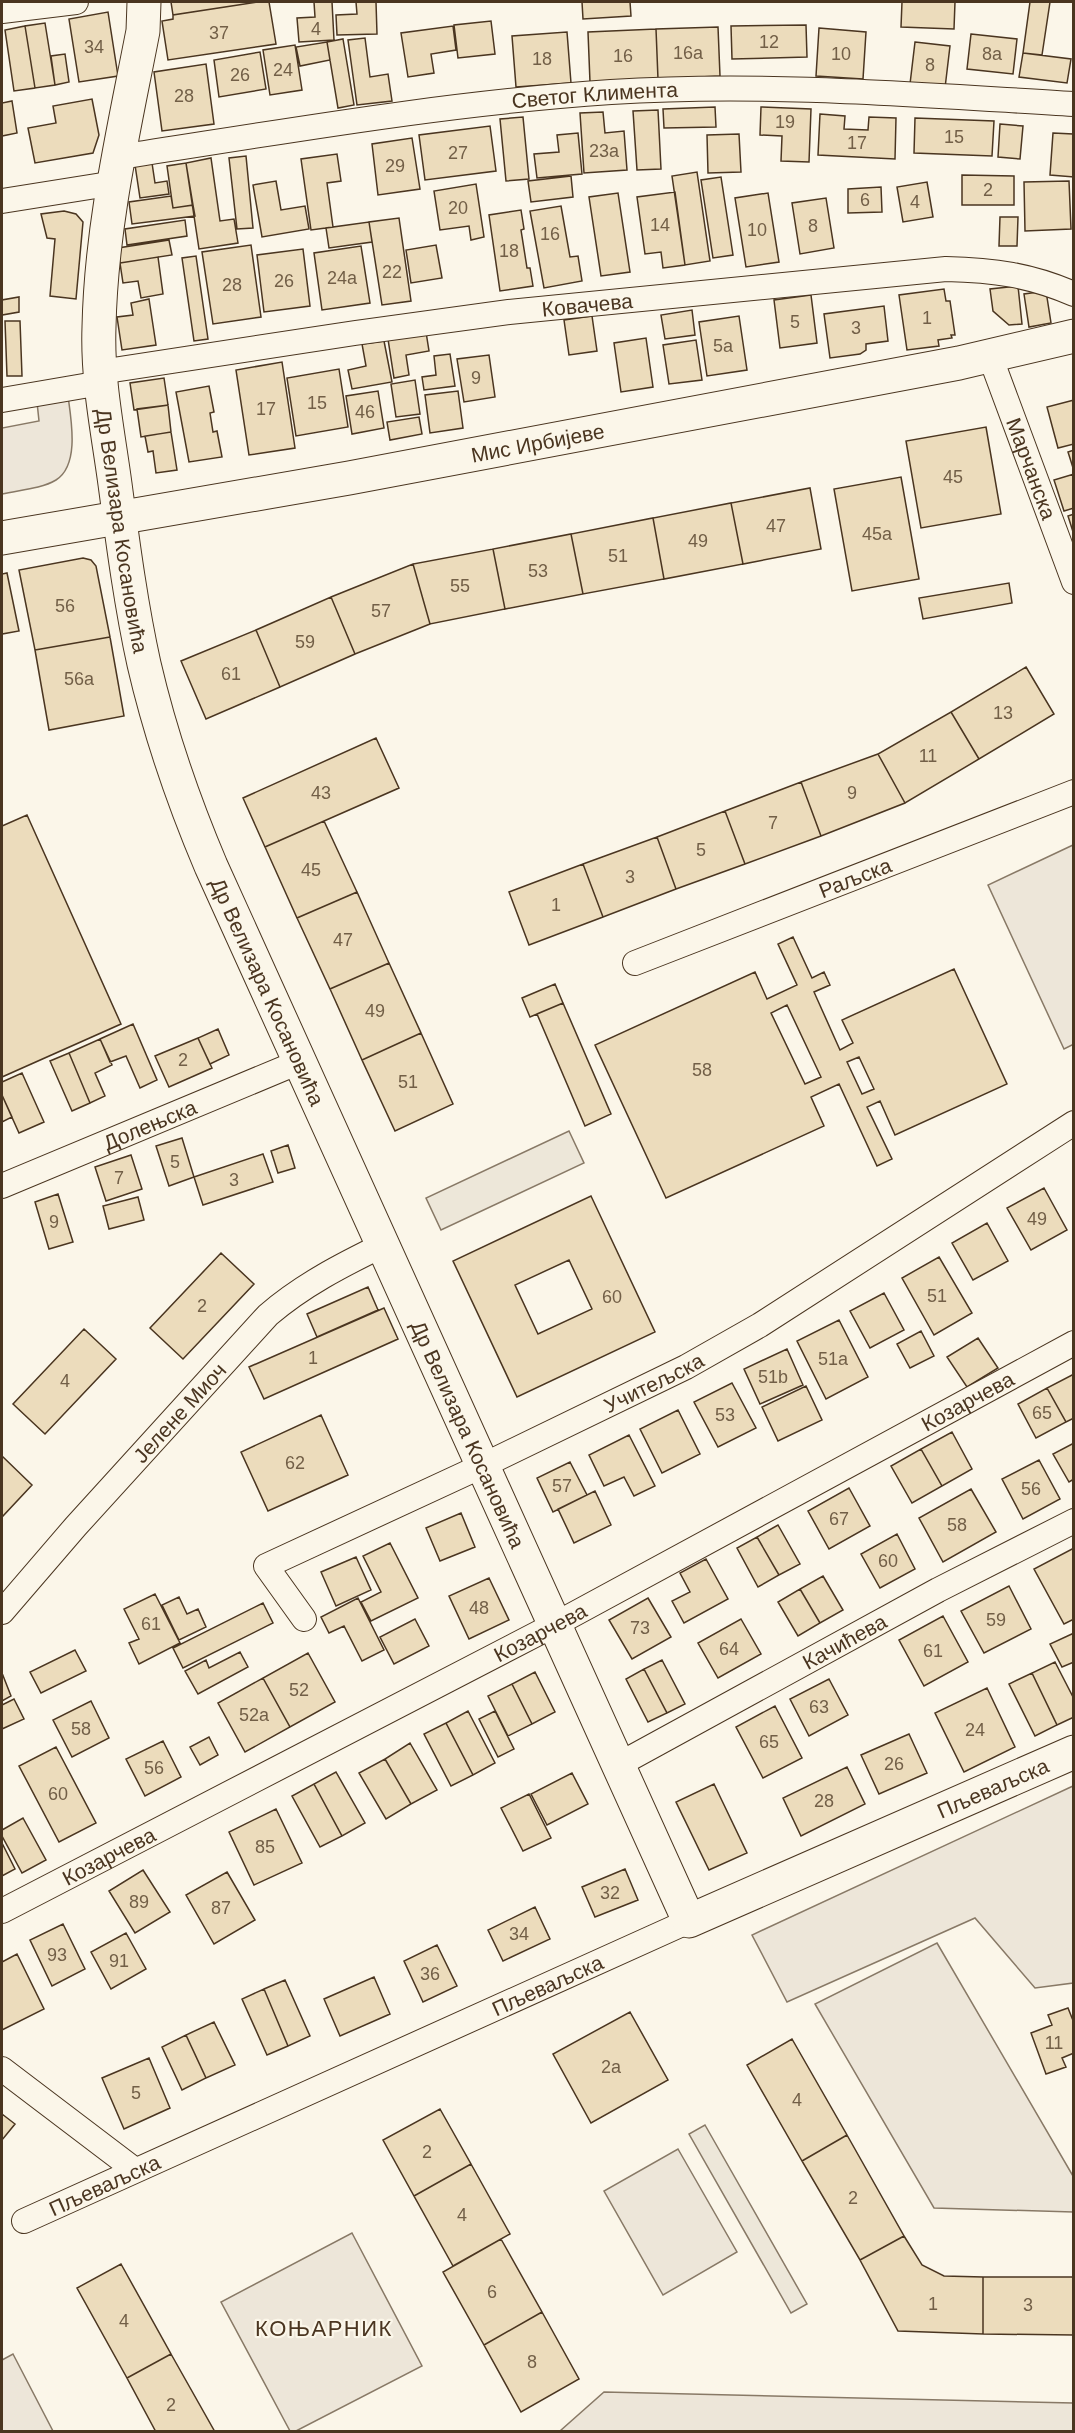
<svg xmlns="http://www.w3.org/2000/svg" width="1075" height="2433" font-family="Helvetica,sans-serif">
<rect width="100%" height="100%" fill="#fbf6e9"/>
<path fill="#ede6d9" stroke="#887966" stroke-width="1.5" d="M68,396c3,23 12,69 -12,84 -15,9 -37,10 -54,14v-66l37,-7 -2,-19z
M1073,845l1,199 -10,5 -76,-164z
M1073,1786v197l-38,5 -60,-70 -188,84 -35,-67z
M937,1943l136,233v36l-139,-4 -119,-204z
M678,2149l59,103 -74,43 -59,-104z
M352,2233l70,133 -126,65h-6l-69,-129z
M13,2354l40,77h1h-52v-71z
M604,2392l469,11v28h-513z"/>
<path fill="#ede7d9" stroke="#887966" stroke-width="1.5" d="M569,1131l15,32 -143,67 -15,-32z
M705,2125l102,179 -16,9 -102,-179z"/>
<path fill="#ecdcbc" stroke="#4a3520" stroke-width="1.5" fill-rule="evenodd" d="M171,2h87l-85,13z
M258,2h11l7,42 -108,16 -6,-39 11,-2v-4z
M314,2h18l2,38 -35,2 -2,-24 18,-1z
M356,2h20l1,32 -40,1 -1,-20 21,-1z
M582,2h48l1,14 -48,3z
M902,2h53l-1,27 -53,-2z
M1030,2h20l-8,53 -19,-2z
M108,12l10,64 -39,6 -10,-63z
M491,21l4,33 -37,4 -4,-33z
M45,23l10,62 -20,3 -10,-62z
M806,25l1,32 -75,2 -1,-33z
M25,26l10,62 -21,3 -9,-61z
M453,26l3,24 -25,4 3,19 -26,4 -7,-44z
M718,27l2,49 -62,3 -2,-50z
M819,28l47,4 -3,47 -47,-3z
M656,29l2,50 -68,3 -2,-50z
M567,32l4,51 -55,4 -4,-51z
M971,34l46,5 -4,35 -46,-5z
M365,38l5,39 18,-3 4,27 -35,4 -9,-65z
M343,39l11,66 -16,3 -11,-66z
M327,42l3,18 -30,6 -4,-19z
M915,42l35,4 -5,42 -35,-4z
M295,45l7,45 -32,5 -7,-45z
M260,52l6,37 -47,8 -5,-37z
M1023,53l48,6 -4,24 -48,-6z
M65,54l4,28 -14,3 -4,-29z
M206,64l8,60 -52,7 -8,-59z
M92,99l7,36 -6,18 -58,10 -7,-35 28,-5 -3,-17z
M12,101l5,32 -15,3v-33z
M715,107l1,20 -52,1 -1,-19z
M761,107l50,2 -2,53 -28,-1 1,-25 -22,-1z
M658,110l3,59 -24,1 -4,-59z
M603,112l2,21 19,-2 3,39 -43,3 -4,-60z
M820,114l25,2 -1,13 24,1 1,-13 27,1 -1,41 -77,-4z
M523,117l6,62 -23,2 -6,-62z
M915,118l79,3 -2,35 -78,-3z
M1000,124l23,2 -3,33 -22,-2z
M490,126l6,45 -71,9 -6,-45z
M578,133l4,41 -45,4 -3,-24 25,-2 -2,-17z
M1053,133l20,1 1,43 -24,-2z
M739,134l2,38 -33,1 -1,-38z
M412,138l8,51 -42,6 -6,-51z
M337,154l4,27 -14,2 6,44 -22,3 -10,-71z
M246,156l7,72 -16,1 -8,-71z
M211,158l9,63 14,-2 4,24 -39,6 -13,-86z
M152,163l3,20 12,-2 2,13 -29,4 -5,-33z
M186,163l7,42 -20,3 -6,-42z
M697,172l13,89 -25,4 -13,-89z
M962,175l52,1v29h-52z
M571,176l2,21 -42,5 -3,-21z
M721,177l12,78 -20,3 -12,-78z
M276,181l5,29 24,-4 4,23 -47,8 -9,-52z
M1069,181l2,48 -46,2 -1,-49z
M927,182l6,35 -30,5 -6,-35z
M476,184l8,53 -13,3 -2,-14 -29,4 -6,-39z
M881,187l1,25 -34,1v-24z
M675,192l10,73 -22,3 -2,-16 -16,2 -8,-57z
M618,193l12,79 -29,4 -12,-79z
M768,193l11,69 -33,5 -11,-69z
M171,196l2,12 20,-3 2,11 -63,8 -3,-22z
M826,198l8,50 -34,6 -8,-51z
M561,206l9,51 8,-1 4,25 -38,7 -14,-77z
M521,210l3,19 -3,1 6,38h3l3,18 -33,5 -11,-76z
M64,211l12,3 7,8 -7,77 -26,-3 5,-57 -8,-1 -6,-24z
M1000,217h18l-1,29h-18z
M399,218l12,83 -29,4 -13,-83z
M185,220l2,16 -60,9 -2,-16z
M369,222l3,20 -43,6 -3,-20z
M169,240l3,15 -52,8 -2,-15z
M251,245l10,72 -48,7 -11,-72z
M436,245l6,33 -31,5 -5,-33z
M361,246l9,57 -48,7 -8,-57z
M303,249l7,57 -46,6 -7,-57z
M196,256l12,83 -14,2 -12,-83z
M158,257l5,37 -22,4 -3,-17 -15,2 -3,-20z
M1018,286l4,38 -13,1 -16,-14 -3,-22z
M944,289l2,12h4l5,34h-4l1,3 -14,2 1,6 -32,4 -8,-55z
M1046,291l5,32 -22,4 -5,-33z
M811,295l6,48 -37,5 -6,-48z
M19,297v15l-17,3v-15z
M149,299l7,46 -34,5 -5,-33 16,-2 -2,-12z
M884,306l4,35 -22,3v6l-6,4 -30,4 -6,-44z
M692,310l3,25 -30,4 -4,-24z
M592,316l5,35 -28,4 -5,-35z
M739,316l8,54 -40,6 -8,-54z
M5,321h15l2,55h-15z
M426,332l3,19 -23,4 3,20 -15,3 -6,-39z
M646,338l7,49 -32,5 -7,-49z
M696,340l6,40 -33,4 -6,-39z
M384,341l8,41 -40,7 -4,-19 18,-4 -4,-22z
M450,354l5,32 -31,4 -2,-13 14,-2 -2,-19z
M489,355l6,42 -31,5 -7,-43z
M282,362l13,86 -46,7 -13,-85z
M339,369l9,58 -52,9 -9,-58z
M164,378l4,27 -34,5 -4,-27z
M415,380l5,34 -24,3 -5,-33z
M209,386l5,26 -4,1 3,19 4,-1 5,26 -33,5 -13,-70z
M378,391l6,37 -32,6 -6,-38z
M458,391l5,37 -33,5 -5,-38z
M1074,400v44l-16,4 -11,-41z
M168,405l3,27 -30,5 -4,-28z
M419,417l3,17 -32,6 -3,-18z
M986,427l15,87 -80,14 -15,-87z
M171,432l6,38 -21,3 -3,-22 -5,1 -3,-16z
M1074,450v21l-6,-19z
M1074,474v34l-10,3 -10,-31z
M901,477l18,102 -67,12 -18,-102z
M810,488l11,61 -78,15 -12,-61z
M731,503l12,61 -79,15 -11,-61z
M1074,514v21l-6,-19z
M653,518l11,61 -81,15 -12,-60z
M571,534l12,60 -78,15 -12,-60z
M493,549l12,60 -75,15 -17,-60z
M83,558l8,2 5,6 14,71 -75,13 -16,-80z
M413,564l17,60 -75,30 -24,-57z
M7,573l12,58 -17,3v-60z
M1009,583l3,20 -89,16 -4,-21z
M331,597l24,57 -75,33 -24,-57z
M256,630l24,57 -74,32 -25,-58z
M110,637l14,79 -75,14 -14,-80z
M1026,667l28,47 -75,45 -28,-47z
M951,712l28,47 -74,44 -27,-49z
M376,738l23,50 -134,59 -22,-49z
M878,754l27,49 -84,33 -20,-54z
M801,782l20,54 -76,28 -20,-53z
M725,811l20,53 -69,25 -19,-52z
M27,815l94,209 -119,53v-251z
M324,821l33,71 -60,26 -32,-71z
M657,837l19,52 -73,28 -20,-53z
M583,864l20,53 -74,28 -20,-53z
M357,892l32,71 -59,26 -33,-71z
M793,937l19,41 12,-6 6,13 -16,7 26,58 13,-7 -11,-23 112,-51 53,115 -112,51 -15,-34 -13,6 25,52 -15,7 -38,-82 -28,13 13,29 -158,72 -71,-153 160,-73 12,27 30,-14 -19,-41zM787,1005l34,72 -16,7 -34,-71zM859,1057l15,32 -12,5 -15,-32z
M389,963l32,70 -59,27 -32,-71z
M555,984l8,19 -33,14 -8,-19z
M563,1003l48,111 -26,12 -48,-112z
M133,1024l24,56 -17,8 -14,-32 -16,6 -10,-23z
M218,1029l11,26 -19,9 -12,-26z
M421,1033l32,71 -58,27 -33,-71z
M198,1038l14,30 -43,19 -14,-31z
M100,1039l12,26 -17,8 10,23 -15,7 -21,-50z
M69,1053l21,50 -18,8 -22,-50z
M22,1073l22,49 -25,11 -17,-38v-13z
M2,1095l10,22 -10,5z
M182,1138l12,39 -25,9 -13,-40z
M288,1145l7,23 -17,5 -7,-22z
M263,1154l10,28 -70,23 -9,-28z
M131,1155l11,34 -36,12 -11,-34z
M1044,1188l23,42 -36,20 -24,-42z
M58,1194l15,48 -24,7 -14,-47z
M591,1196l64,136 -138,65 -64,-136zM569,1260l23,49 -54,25 -23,-49z
M138,1197l6,23 -35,9 -6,-23z
M987,1223l21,38 -35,19 -21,-37z
M221,1253l33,31 -71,75 -33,-31z
M939,1257l33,56 -38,22 -32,-57z
M368,1287l10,23 -61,27 -10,-23z
M884,1293l20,37 -34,18 -20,-37z
M384,1308l14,31 -134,60 -15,-32z
M839,1320l29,57 -42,22 -29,-58z
M84,1329l32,30 -71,75 -32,-30z
M921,1331l13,25 -24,12 -13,-24z
M978,1338l20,30 -31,19 -20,-30z
M787,1349l16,36 -43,19 -16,-35z
M1074,1374v44l-8,4 -19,-34z
M732,1383l24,45 -38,19 -24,-45z
M806,1386l16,34 -44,21 -16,-34z
M1047,1388l19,34 -30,16 -18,-34z
M678,1410l22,44 -38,19 -22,-44z
M321,1415l27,60 -80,36 -27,-59z
M952,1432l20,37 -30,17 -21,-37z
M629,1435l26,51 -21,10 -10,-19 -20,9 -15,-31z
M1074,1443v36l-5,3 -16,-28z
M921,1449l21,37 -30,17 -21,-37z
M2,1456l30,29 -30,32z
M1039,1460l21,39 -37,20 -21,-40z
M570,1462l17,33 -34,17 -16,-34z
M849,1488l21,38 -41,23 -21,-38z
M971,1489l25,43 -53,30 -24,-44z
M595,1491l16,34 -37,18 -16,-34z
M461,1513l14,34 -35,14 -14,-33z
M778,1525l22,39 -21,11 -22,-38z
M897,1534l18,35 -35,19 -19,-34z
M757,1537l22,38 -21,12 -21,-39z
M390,1543l28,55 -47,23 -10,-19 20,-10 -18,-36z
M1074,1548v71l-10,5 -30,-55z
M356,1557l15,33 -35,16 -15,-34z
M706,1559l22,40 -44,24 -12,-22 18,-9 -10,-19z
M823,1576l20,34 -23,13 -20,-34z
M489,1578l20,42 -40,19 -20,-43z
M1009,1586l22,43 -47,24 -23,-42z
M800,1589l20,34 -22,13 -20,-34z
M155,1594l25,49 -41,21 -10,-21 10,-4 -15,-30z
M179,1597l8,17 11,-5 8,18 -27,13 -17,-35z
M358,1598l26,52 -22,11 -18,-35 -15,7 -8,-16z
M648,1598l23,39 -39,22 -23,-39z
M263,1603l10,20 -90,45 -10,-20z
M943,1616l25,46 -44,24 -25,-46z
M415,1619l14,27 -35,18 -14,-27z
M741,1619l20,35 -43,24 -20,-35z
M1074,1633v29l-12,5 -12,-23z
M75,1650l11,21 -45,22 -11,-21z
M240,1652l8,15 -50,27 -13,-23 21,-11 3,8z
M308,1653l27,49 -45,25 -27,-49z
M662,1660l23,44 -18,9 -23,-44z
M1055,1662l19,37v18l-17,8 -25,-52z
M644,1669l23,44 -19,9 -22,-43z
M535,1672l20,40 -23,12 -20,-40z
M2,1673l9,23 -9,5z
M1032,1673l25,52 -22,11 -26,-52z
M263,1678l27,49 -45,25 -27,-49z
M829,1679l19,36 -39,21 -19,-37z
M512,1684l20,40 -24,12 -20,-40z
M987,1688l28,59 -51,25 -29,-59z
M14,1699l10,20 -22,10v-24z
M91,1701l18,37 -37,19 -19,-37z
M775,1706l27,52 -39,20 -27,-51z
M468,1711l27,52 -22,12 -27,-52z
M495,1711l19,38 -16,8 -19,-38z
M446,1723l27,52 -22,11 -27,-52z
M909,1734l18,39 -48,21 -18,-39z
M209,1737l9,18 -18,10 -10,-18z
M163,1741l18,36 -36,19 -19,-37z
M410,1743l27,47 -26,14 -26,-45z
M56,1747l40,76 -37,19 -40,-76z
M385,1759l26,45 -25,15 -27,-46z
M847,1767l18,37 -64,32 -18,-38z
M336,1772l29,51 -23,13 -28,-52z
M572,1773l16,31 -41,21 -16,-31z
M314,1784l28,52 -22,11 -28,-51z
M714,1784l33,69 -38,17 -33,-68z
M529,1794l22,44 -28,13 -22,-43z
M276,1809l26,54 -48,22 -25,-53z
M23,1818l23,42 -24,13 -20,-37v-6z
M2,1843l13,26 -13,7z
M625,1869l13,31 -43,17 -13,-30z
M143,1870l27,42 -35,21 -26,-42z
M227,1872l28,48 -41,24 -28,-49z
M535,1907l15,32 -47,22 -15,-31z
M63,1924l22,45 -33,17 -22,-46z
M126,1933l20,36 -35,20 -20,-37z
M437,1945l20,41 -34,16 -19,-41z
M17,1954l27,55 -42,21v-68z
M374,1977l16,37 -50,22 -16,-37z
M285,1980l25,56 -22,10 -24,-57z
M264,1989l24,57 -21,9 -25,-56z
M1068,2008l6,15v30l-12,5 4,9 -20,7 -15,-41 21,-8 -4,-10z
M630,2012l38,68 -77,43 -38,-69z
M214,2022l21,43 -29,13 -20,-43z
M186,2035l20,43 -24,12 -20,-43z
M792,2039l55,96 -45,26 -55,-96z
M149,2058l21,50 -46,21 -22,-51z
M440,2109l31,55 -57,32 -31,-56z
M2,2114l13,10 -13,16z
M847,2135l57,101 -44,24 -58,-99z
M471,2164l39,70 -57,32 -39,-70z
M904,2236l18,29 22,11 39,1v57l-85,-3 -38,-71z
M501,2239l41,73 -58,33 -41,-73z
M121,2264l50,90 -44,24 -50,-90z
M983,2277h91v58l-91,-1z
M542,2312l37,67 -58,33 -37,-67z
M171,2354l44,78h-59l-29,-54z"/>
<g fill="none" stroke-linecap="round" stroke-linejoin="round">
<defs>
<g id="street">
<path d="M2,11l74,-9"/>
<path id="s1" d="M119,157c163,-25 327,-54 492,-65 154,-10 309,3 463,12"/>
<path d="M2,201l113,-18"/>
<path id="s2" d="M990,356l84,226"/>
<path id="s3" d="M100,372l255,-39 154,-21 437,-43c48,1 84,6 128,25"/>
<path d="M2,400l99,-17"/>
<path id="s4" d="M635,963l439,-171"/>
<path id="s5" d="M2,1186l297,-124"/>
<path id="s6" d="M2,1612l74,-86 192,-211c35,-30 74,-50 115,-70"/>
<path id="s7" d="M304,1619l-38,-53 218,-101 202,-98 74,-42 314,-202"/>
<path id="s8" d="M618,1765l320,-175 136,-69"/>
<path id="s9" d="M2,1911l552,-286 520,-282"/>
<path d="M2,2069l133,101"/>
<path id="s10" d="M24,2221l665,-300"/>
</g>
<g id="secondary">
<path id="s11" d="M144,2l-1,29c-19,98 -42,196 -44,296 -2,53 9,105 16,157 8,60 16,121 29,180 16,69 39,136 67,202l478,1055 385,-169"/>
<path id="s12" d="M2,538l347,-60 610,-115 115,-27"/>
</g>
</defs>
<use href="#street" stroke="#4a3520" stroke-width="26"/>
<use href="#secondary" stroke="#4a3520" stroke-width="35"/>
<use href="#street" stroke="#fbf6e9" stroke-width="24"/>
<use href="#secondary" stroke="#fbf6e9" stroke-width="33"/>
</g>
<g text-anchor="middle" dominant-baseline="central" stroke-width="4.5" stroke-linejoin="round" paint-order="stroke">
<g font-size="18" fill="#725f47">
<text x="316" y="29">4</text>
<text x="219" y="33">37</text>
<text x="769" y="42">12</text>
<text x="94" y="47">34</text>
<text x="688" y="53">16a</text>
<text x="841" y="54">10</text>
<text x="992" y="54">8a</text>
<text x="623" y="56">16</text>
<text x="542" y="59">18</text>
<text x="930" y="65">8</text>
<text x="283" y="70">24</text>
<text x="240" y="75">26</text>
<text x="184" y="96">28</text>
<text x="785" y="122">19</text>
<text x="954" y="137">15</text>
<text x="857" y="143">17</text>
<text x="604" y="151">23a</text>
<text x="458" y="153">27</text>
<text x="395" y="166">29</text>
<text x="988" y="190">2</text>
<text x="865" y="200">6</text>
<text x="915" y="202">4</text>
<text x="458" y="208">20</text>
<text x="660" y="225">14</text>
<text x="813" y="226">8</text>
<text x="757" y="230">10</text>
<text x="550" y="234">16</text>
<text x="509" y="251">18</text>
<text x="392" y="272">22</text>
<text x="342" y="278">24a</text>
<text x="284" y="281">26</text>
<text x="232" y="285">28</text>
<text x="927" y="318">1</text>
<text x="795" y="322">5</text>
<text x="856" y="328">3</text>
<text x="723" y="346">5a</text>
<text x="476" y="378">9</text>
<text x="317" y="403">15</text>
<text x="266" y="409">17</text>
<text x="365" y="412">46</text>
<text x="953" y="477">45</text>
<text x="776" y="526">47</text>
<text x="877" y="534">45a</text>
<text x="698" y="541">49</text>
<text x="618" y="556">51</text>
<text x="538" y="571">53</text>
<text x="460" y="586">55</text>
<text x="65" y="606">56</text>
<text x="381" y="611">57</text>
<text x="305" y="642">59</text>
<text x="231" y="674">61</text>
<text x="79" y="679">56a</text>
<text x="1003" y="713">13</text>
<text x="928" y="756">11</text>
<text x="321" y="793">43</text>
<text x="852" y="793">9</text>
<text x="773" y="823">7</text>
<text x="701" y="850">5</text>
<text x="311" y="870">45</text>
<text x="630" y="877">3</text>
<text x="556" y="905">1</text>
<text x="343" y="940">47</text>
<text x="375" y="1011">49</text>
<text x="183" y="1060">2</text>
<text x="702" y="1070">58</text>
<text x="408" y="1082">51</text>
<text x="175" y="1162">5</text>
<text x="119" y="1178">7</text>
<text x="234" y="1180">3</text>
<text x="1037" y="1219">49</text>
<text x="54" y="1222">9</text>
<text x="937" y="1296">51</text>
<text x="612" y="1297">60</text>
<text x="202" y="1306">2</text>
<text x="313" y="1358">1</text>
<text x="833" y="1359">51a</text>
<text x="773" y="1377">51b</text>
<text x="65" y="1381">4</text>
<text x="1042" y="1413">65</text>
<text x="725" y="1415">53</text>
<text x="295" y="1463">62</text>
<text x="562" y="1486">57</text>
<text x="1031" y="1489">56</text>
<text x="839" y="1519">67</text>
<text x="957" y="1525">58</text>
<text x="888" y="1561">60</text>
<text x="479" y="1608">48</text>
<text x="996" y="1620">59</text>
<text x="151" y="1624">61</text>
<text x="640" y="1628">73</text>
<text x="729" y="1649">64</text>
<text x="933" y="1651">61</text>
<text x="299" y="1690">52</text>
<text x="819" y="1707">63</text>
<text x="254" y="1715">52a</text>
<text x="81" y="1729">58</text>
<text x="975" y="1730">24</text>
<text x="769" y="1742">65</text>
<text x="894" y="1764">26</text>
<text x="154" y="1768">56</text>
<text x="58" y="1794">60</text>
<text x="824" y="1801">28</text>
<text x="265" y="1847">85</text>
<text x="610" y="1893">32</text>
<text x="139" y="1902">89</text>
<text x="221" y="1908">87</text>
<text x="519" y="1934">34</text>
<text x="57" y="1955">93</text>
<text x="119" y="1961">91</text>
<text x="430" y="1974">36</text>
<text x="1054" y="2043">11</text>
<text x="611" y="2067">2a</text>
<text x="136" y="2093">5</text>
<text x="797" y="2100">4</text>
<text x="427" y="2152">2</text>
<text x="853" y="2198">2</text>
<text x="462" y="2215">4</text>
<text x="492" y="2292">6</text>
<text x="933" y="2304">1</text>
<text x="1028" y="2305">3</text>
<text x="124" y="2321">4</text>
<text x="532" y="2362">8</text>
<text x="171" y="2405">2</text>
</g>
<g font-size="21" fill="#4a3520" stroke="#fbf6e9">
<text stroke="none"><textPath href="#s1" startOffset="480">Светог Климента</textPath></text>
<text stroke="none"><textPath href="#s3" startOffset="492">Ковачева</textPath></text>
<text stroke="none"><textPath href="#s12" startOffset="544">Мис Ирбијеве</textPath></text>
<text stroke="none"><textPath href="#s2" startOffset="120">Марчанска</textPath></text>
<text stroke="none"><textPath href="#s11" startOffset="534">Др Велизара Косановића</textPath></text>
<text stroke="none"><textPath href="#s4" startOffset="236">Раљска</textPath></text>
<text stroke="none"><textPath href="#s11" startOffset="1020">Др Велизара Косановића</textPath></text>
<text stroke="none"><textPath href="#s5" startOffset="160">Долењска</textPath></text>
<text stroke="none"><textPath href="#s7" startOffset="494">Учитељска</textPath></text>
<text stroke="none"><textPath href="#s9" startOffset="1092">Козарчева</textPath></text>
<text stroke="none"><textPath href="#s6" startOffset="267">Јелене Миоч</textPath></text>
<text stroke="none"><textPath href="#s11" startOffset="1506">Др Велизара Косановића</textPath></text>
<text stroke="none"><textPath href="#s9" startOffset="606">Козарчева</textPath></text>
<text stroke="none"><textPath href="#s8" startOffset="258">Качићева</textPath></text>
<text stroke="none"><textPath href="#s11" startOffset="2372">Пљеваљска</textPath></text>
<text stroke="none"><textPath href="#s9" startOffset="120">Козарчева</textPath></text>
<text stroke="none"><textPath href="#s10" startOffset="574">Пљеваљска</textPath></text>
<text stroke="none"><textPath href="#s10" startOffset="88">Пљеваљска</textPath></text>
</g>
<g font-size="22" letter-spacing="1.5" fill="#4a3520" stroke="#fbf6e9">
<text x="324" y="2328">КОЊАРНИК</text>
</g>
</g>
<rect width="1075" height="2433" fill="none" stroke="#4a3520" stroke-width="6"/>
</svg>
